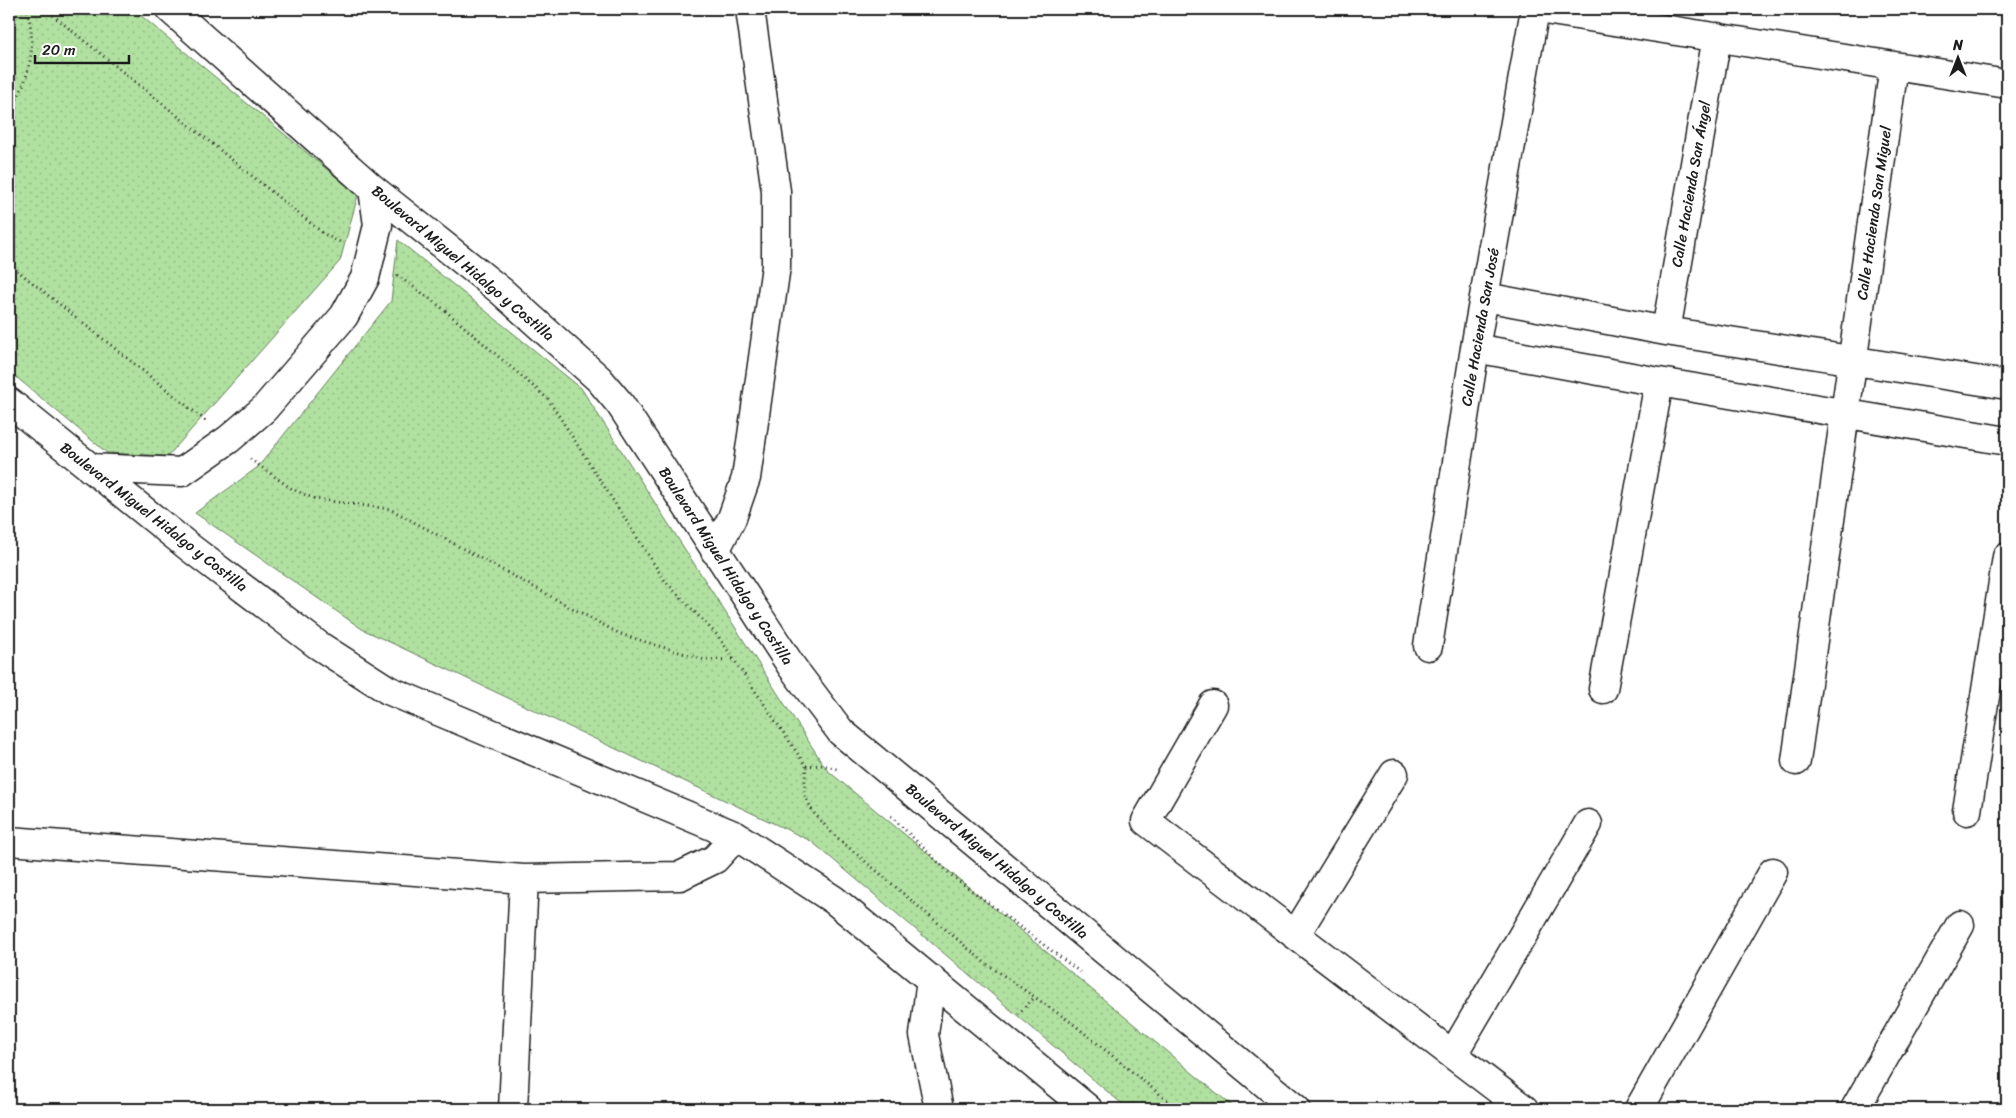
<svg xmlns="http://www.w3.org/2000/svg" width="2016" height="1118" font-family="Sriracha,sans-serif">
<defs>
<pattern id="grass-dots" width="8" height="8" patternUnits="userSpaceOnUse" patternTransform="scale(1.25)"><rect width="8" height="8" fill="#b1e1a0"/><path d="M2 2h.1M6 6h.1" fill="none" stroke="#98c089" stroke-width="1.8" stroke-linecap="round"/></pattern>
</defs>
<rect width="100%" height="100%" fill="#fff"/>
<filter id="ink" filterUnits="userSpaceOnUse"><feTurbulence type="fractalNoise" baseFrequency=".02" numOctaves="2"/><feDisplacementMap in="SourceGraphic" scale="10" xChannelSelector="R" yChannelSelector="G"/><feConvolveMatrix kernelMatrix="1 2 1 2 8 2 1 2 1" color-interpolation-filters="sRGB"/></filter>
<g filter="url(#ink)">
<path fill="url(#grass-dots)" stroke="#667e5e" d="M9,9h124l225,186 -18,66 -172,195 -61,-3 -98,-82z
M398,240l183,148 246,382 409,339h-108l-317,-268 -449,-212 -167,-116 63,-46 133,-166z"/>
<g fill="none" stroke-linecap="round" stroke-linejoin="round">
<defs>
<path id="minor" d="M170,9l203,180 128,102 98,88 21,25 172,263 49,65 455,377
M1539,9l468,75
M1485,297l181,34 341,54
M1666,331l51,-294
M1475,348l184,34 348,59
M9,402l180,145 129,98 70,45 348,146 98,64 254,209
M90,468l92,4 47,-33 35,-30 80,-93 21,-38 13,-53 -5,-36
M715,551l17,-33 14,-40 30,-212v-75l-26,-182
M1428,646l47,-298 60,-339
M1603,689l56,-307
M1213,705l-67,116 378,288
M1796,761l98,-695
M1967,811l40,-254
M9,841l515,38 156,-3 35,-17 21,-23
M1296,934l98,-160
M931,979l-7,56 15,74
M1453,1054l135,-230
M513,1109l11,-230
M1639,1109l134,-237
M1855,1109l105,-184"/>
</defs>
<use href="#minor" stroke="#1c1c1c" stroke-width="31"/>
<path stroke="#1c1c1c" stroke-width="3" stroke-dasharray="1 4" stroke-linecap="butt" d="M45,9l279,225 18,9
M9,112c21,-31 28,-67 18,-103
M9,264l197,157
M397,275l44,32 107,92 117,182 53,55 88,130 -2,28 9,18 20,22 151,128 88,61 106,86
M250,459l42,30 23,10 75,10 230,125 85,26 30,-1
M806,766l16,-1 15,4
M891,816l60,59 129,97
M1018,1014l17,-17"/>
<use href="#minor" stroke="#fff" stroke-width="28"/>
</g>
</g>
<g text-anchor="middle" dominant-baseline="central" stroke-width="4" stroke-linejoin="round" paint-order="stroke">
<g font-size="15" fill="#1c1c1c" stroke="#fff">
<text transform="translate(1691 184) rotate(-80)">Calle Hacienda San Ángel</text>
<text transform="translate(1874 213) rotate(-82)">Calle Hacienda San Miguel</text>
<text transform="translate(463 263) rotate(40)">Boulevard Miguel Hidalgo y Costilla</text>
<text transform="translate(1480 327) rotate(-80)">Calle Hacienda San José</text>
<text transform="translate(154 517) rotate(38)">Boulevard Miguel Hidalgo y Costilla</text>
<text transform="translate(726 566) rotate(57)">Boulevard Miguel Hidalgo y Costilla</text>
<text transform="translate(997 861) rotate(40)">Boulevard Miguel Hidalgo y Costilla</text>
</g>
</g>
<rect width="2016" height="1118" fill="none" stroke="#fff" stroke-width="30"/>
<rect x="15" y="15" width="1986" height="1088" fill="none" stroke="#1c1c1c" stroke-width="2" filter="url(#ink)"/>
<g transform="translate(1958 58)" stroke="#ffffff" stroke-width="4" paint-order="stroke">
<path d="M0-4L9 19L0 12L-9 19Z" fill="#1c1c1c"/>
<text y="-8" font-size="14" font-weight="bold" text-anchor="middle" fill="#1c1c1c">N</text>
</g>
<path d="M35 55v8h94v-8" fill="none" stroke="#1c1c1c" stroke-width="2.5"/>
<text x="42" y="55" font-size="15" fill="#1c1c1c" stroke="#ffffff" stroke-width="4" paint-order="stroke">20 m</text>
</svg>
